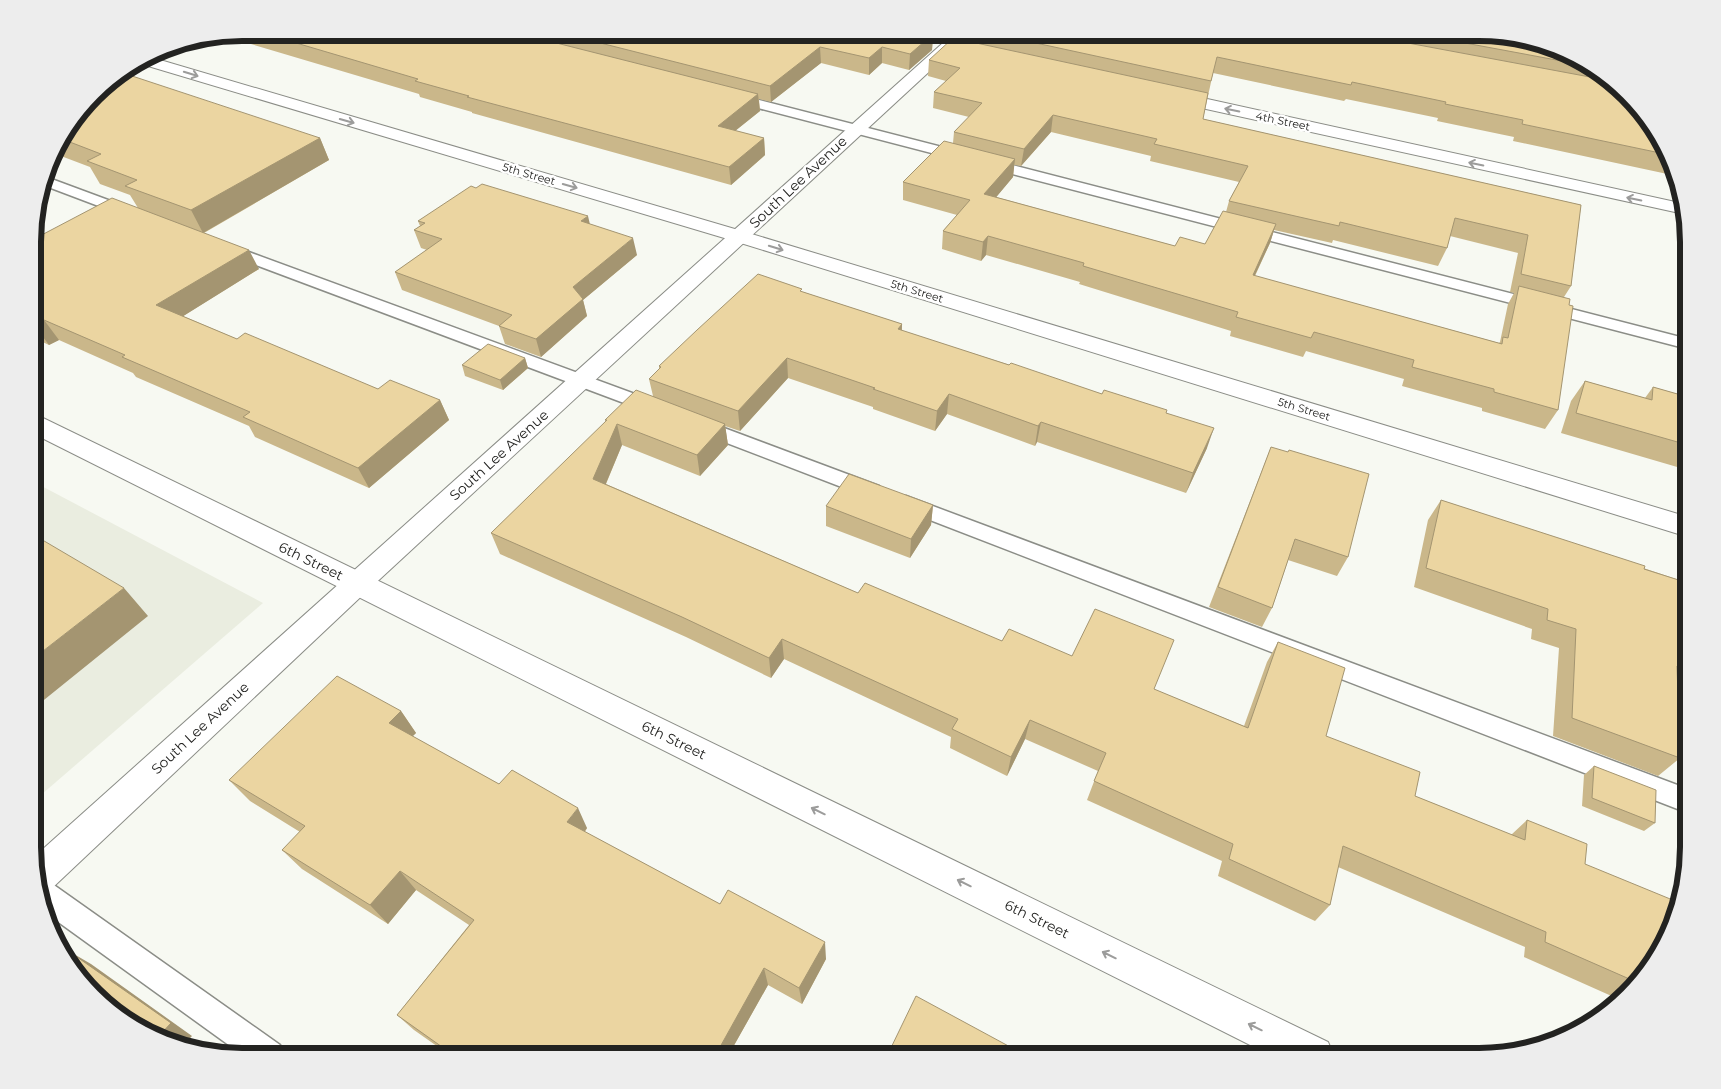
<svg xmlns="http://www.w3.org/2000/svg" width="1721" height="1089" font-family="Montserrat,sans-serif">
<rect width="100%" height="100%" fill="#f7f9f2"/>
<path fill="#eaede0" d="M34,482l229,121 -229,198z"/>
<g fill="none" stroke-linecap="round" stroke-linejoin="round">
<defs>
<path id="service" d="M732,93l956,246v10l-961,-249 -2,-3z
M46,177l89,33 3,3 -3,3h-10l-82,-31z
M227,244l435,160 2,4 -2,4 -7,2 -7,-2 -427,-160 -2,-3 2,-3z
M700,419l179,67 3,5 -3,5 -7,2 -7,-2 -172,-66 -3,-5 3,-5z
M906,496l782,293v24l-789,-305 -3,-5 3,-5z
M41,879l10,4 229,162 4,11h-40l-194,-140 -13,-35z"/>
<path id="minor" d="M954,33h17l-604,558 -318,300 -7,3 -8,-20v-17z
M1171,91l509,112 4,11 -519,-114 -2,-4 2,-4z"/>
<path id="tertiary" d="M150,57l595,175 943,285v20l-957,-297 -593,-177z
M34,416l9,2 1285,624 6,14h-62l-1238,-622z"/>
</defs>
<use href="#service" stroke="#8b8d87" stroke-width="3"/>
<use href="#minor" stroke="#8b8d87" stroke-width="2"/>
<use href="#tertiary" stroke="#8b8d87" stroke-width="2"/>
<use href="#service" fill="#fff" fill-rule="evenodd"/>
<use href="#minor" fill="#fff" fill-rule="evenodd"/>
<use href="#tertiary" fill="#fff" fill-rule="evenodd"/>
</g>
<path fill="#cab78a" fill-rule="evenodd" d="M243,32h709l-9,8 -10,-2 -1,12 -23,20 -27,-7 -13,12 -48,-12 -50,39 -12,-3 1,12 -25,20 29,7 1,17 -34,30 -259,-72v-1l-52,-15 -1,-3 -195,-58z
M963,32h516l116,36 65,69 12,38 -159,-34 1,-4 -77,-16 1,-3 -92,-19 -2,2 -131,-28 -10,46 378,86 -10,81 -7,11 -6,113 -13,19 -63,-18v-3l-80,-22 2,-7 -98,-28 -3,6 -73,-21 1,-5 -152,-47 1,-2 -94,-27 -5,6 -39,-12 1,-18 14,-16 -54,-15v-18l50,-39 1,-11 15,-15 -36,-9 1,-16 12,-11 -18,-5 1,-16 34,-20zM1051,132l100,24 -1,5 89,21 -10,19 -3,11 -21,32 -30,2 -179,-49 17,-20 1,-12 7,1zM1274,230l58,13 1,-3 105,26 9,-18 3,-12 68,17 -8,39 4,1 -6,11 -8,38 -1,1 -244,-67 15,-33z
M104,85l216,53 9,22 -125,73 55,36 -76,47 54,23 141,50 62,11 9,20 -80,68 -114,-51 -6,-11 -113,-49 -3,-4 -74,-33 -10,5 -15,-7v-99l104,-31 -8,-13 -30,-11 -10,-17 -37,-14 1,-4z
M418,221l172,3 47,31 -54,45 4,16 -46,41 -36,-13 -6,-18 -97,-36 -7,-18 32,-22 -6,-2 -7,-18 6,-4z
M803,292l99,32v7l200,63 64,19 41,35 -21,45 -149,-51 -2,4 -88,-32 -12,17 -62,-22v-2l-85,-29 -48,53 -15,-5 3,19 -28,31 -78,-31 -16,39 252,109 144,48 70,15 172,70 23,-64 11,-20 48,94 89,60 96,39 16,-15 58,44 68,99 -37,35 -92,-41 1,-10 -187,-80 -8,38 -15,16 -97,-45 4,-15 -135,-61 11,-29 -73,-32 -18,37 -57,-28 1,-11 -167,-78 -13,19 -85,-41 -186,-83 -9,-21 115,-111 -1,-2 48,-24 -4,-17 10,-10v-3z
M525,358l3,10 -25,22 -38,-14 -3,-11z
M1585,381l60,17 8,-11 35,10v67l-4,5 -123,-36 10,-32z
M1271,447l77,110 -11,19 -49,-16 -16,48 -10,19 -53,-20z
M1441,500l247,83v113l-10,-4 2,66 -22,18 -105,-40 6,-88 -28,-9 1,-10 -118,-42 14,-67z
M933,505l-2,20 -21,33 -84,-32v-20z
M401,711l15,22 -4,3 87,48 88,44 -2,4 135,72 106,55 -24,45 -34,-19 -40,71h-277l-37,-26 -17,-15 72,-90 -53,-35 -28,34 -86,-55 -20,-19 18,-18 -50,-31 -21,-21z
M1594,766l61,57 -11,8 -62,-25 2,-31z"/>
<path fill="#a49571" d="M944,32h8l-9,8z
M933,34l-1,16 -23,20 1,-16z
M820,47l1,16 -50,39 -1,-16z
M882,47v16l-13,12v-17z
M758,94l2,17 -40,32 -2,-17z
M1053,115l-2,17 -30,34 3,-17z
M320,138l9,22 -126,73 -12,-23z
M764,138l1,17 -34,30 -2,-18z
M1015,159l-2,18 -30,36 1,-19z
M588,216l4,17 -11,-12z
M1276,224l-6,19 -24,51 7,-19z
M988,236l-2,19 -5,6 2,-19z
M633,238l4,17 -54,45 4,16 -46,41 -5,-18 37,-52z
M249,250l10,19 -90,56 -13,-20z
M44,320l15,20 -10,5 -15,-20z
M902,324l-1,20 -3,-15z
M525,358l3,10 -25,22 -3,-10z
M787,358l1,20 -48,53 -2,-20z
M949,394l-2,20 -12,17 2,-20z
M440,400l9,20 -80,68 -11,-20z
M1041,422l-4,20 -2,4 3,-20z
M617,424l5,21 -23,55 -6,-21z
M725,424l3,21 -28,31 -3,-21z
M1214,428l-7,20 -21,45 7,-20z
M933,505l-2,20 -21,33 1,-19z
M124,588l24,28 -114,92v-50z
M782,639l2,20 -13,19 -2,-20z
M401,711l15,22 -12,12 -15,-22z
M1030,720l-5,19 -18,37 4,-19z
M578,808l9,20 -11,14 -9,-20z
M400,871l16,19 -28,34 -18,-19z
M825,942l1,17 -24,45 -3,-16z
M67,950l24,14 101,72 -10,11 -23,-11z
M764,968l4,17 -40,71h-13z"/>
<path fill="#ebd5a1" stroke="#a49571" d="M259,32h254l245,62 -40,32 46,12 -35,29 -262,-70 2,-1 -54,-15 3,-2z
M557,32h369l7,2 -23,20 -28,-7 -13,11 -49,-11 -50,39z
M985,32h364l257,48 54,57 5,17 -143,-30 1,-4 -78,-16 1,-2 -94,-20 -1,3 -134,-28 -6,24z
M1406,32h73l67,12 48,23z
M953,38l255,55 -5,26 378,86 -10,81 -50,-12 7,-39 -73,-17 -8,30 -107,-26 -1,4 -110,-25 19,-35 -94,-22 3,-5 -104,-24 -29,34 -70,-17 28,-29 -48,-11 26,-24 -31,-8z
M123,73l197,65 -129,72 -66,-24 12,-6 -50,-19 14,-7 -39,-15 42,-54z
M944,141l71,18 -31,35 191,52 5,-9 25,7 18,-33 53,13 -23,51 249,69 1,-7 5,1 11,-52 51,13 -1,6 4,1 -15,104 -64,-18v-3l-82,-22 2,-7 -100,-28 -3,6 -75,-21 2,-5 -155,-46 1,-3 -96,-27 -5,6 -40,-11 27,-31 -67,-18z
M482,184l106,32 -7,5 52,17 -60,49 10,12 -47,40 -37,-13 13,-11 -117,-43 47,-33 -28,-9 11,-7 -7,-2 53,-35 5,2z
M112,198l137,52 -93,55 81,34 8,-6 133,56 12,-9 50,20 -82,68 -115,-51 7,-5 -128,-55 3,-2 -81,-35 -10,5v-86z
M758,274l44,15 -2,2 102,33 -4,5 111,36 2,-2 91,31 2,-4 63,20 -1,3 48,15 -21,45 -152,-51 -3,4 -89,-32 -12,17 -64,-22 2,-1 -88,-30 -49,53 -89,-32 12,-12 -2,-1 38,-36z
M488,344l37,14 -25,22 -38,-15z
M1585,381l67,19 1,-13 35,10v48l-112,-32z
M636,390l89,34 -28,31 -80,-31 -24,55 265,114 7,-10 137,58 7,-12 63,27 23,-47 79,31 -20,49 94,39 30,-86 67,26 -19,68 94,36 -5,24 110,44 2,-20 60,24 -2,20 95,39 -3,11 -24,49 -19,18 -89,-39 1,-10 -203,-86 -13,59 -101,-46 4,-15 -139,-63 12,-28 -76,-33 -19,37 -59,-28 6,-10 -176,-80 -13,19 -87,-41 -191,-84 116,-113h-2z
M1271,447l17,5 1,-2 80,24 -21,83 -53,-18 -23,69 -54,-21z
M849,474l84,31 -22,34 -85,-33z
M1441,500l204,66 -1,3 44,14v87l-11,-4 3,92 -108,-40 4,-89 -29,-9 1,-11 -122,-41z
M34,535l90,53 -90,70z
M337,676l64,35 -12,12 110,61 13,-14 66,38 -11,14 153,82 8,-14 97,52 -26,46 -35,-20 -49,88h-259l-4,-2 -55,-39 77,-95 -74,-49 -30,34 -88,-55 23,-24 -76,-46z
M1594,766l62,24 -1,33 -63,-25z
M67,950l104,73 -12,13 -33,-15 -58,-58 -4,-10z
M916,996l98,53 -2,7h-125z"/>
<defs><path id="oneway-shaft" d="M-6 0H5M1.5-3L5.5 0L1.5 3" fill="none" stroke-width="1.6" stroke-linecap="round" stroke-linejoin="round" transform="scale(1.25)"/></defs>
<g stroke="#9c9c9b">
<use href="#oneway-shaft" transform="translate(191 74) rotate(17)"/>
<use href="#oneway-shaft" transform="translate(1232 110) rotate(-168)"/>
<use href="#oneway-shaft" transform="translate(347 121) rotate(16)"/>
<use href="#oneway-shaft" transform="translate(1476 164) rotate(-168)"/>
<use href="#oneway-shaft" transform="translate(570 186) rotate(16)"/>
<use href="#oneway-shaft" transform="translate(1634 199) rotate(-168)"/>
<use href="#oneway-shaft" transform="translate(776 248) rotate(17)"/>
<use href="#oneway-shaft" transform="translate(818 811) rotate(-154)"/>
<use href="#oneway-shaft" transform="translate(964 883) rotate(-154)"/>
<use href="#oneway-shaft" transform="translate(1109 955) rotate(-154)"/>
<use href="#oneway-shaft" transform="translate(1255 1027) rotate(-154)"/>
</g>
<g text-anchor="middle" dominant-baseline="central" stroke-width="5" stroke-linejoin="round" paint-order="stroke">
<g font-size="11" fill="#232321" stroke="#fff">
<text transform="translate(1283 121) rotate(12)">4th Street</text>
<text transform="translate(529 174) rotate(16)">5th Street</text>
<text transform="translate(917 291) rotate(17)">5th Street</text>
<text transform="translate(1304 409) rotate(17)">5th Street</text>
</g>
<g font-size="14" fill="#232321" stroke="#fff">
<text transform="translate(798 182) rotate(-43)">South Lee Avenue</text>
<text transform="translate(499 455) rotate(-42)">South Lee Avenue</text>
<text transform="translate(311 561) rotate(26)">6th Street</text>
<text transform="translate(200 728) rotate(-43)">South Lee Avenue</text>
<text transform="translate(674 740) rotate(26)">6th Street</text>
<text transform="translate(1037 919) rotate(26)">6th Street</text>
</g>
</g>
<path d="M0 0H1721V1089H0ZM242 41H1479A201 201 0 0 1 1680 242V847A201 201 0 0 1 1479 1048H242A201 201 0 0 1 41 847V242A201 201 0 0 1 242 41Z" fill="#ededed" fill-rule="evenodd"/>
<path fill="none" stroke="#232321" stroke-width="6" d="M242 41H1479A201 201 0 0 1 1680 242V847A201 201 0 0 1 1479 1048H242A201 201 0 0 1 41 847V242A201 201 0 0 1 242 41Z"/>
</svg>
